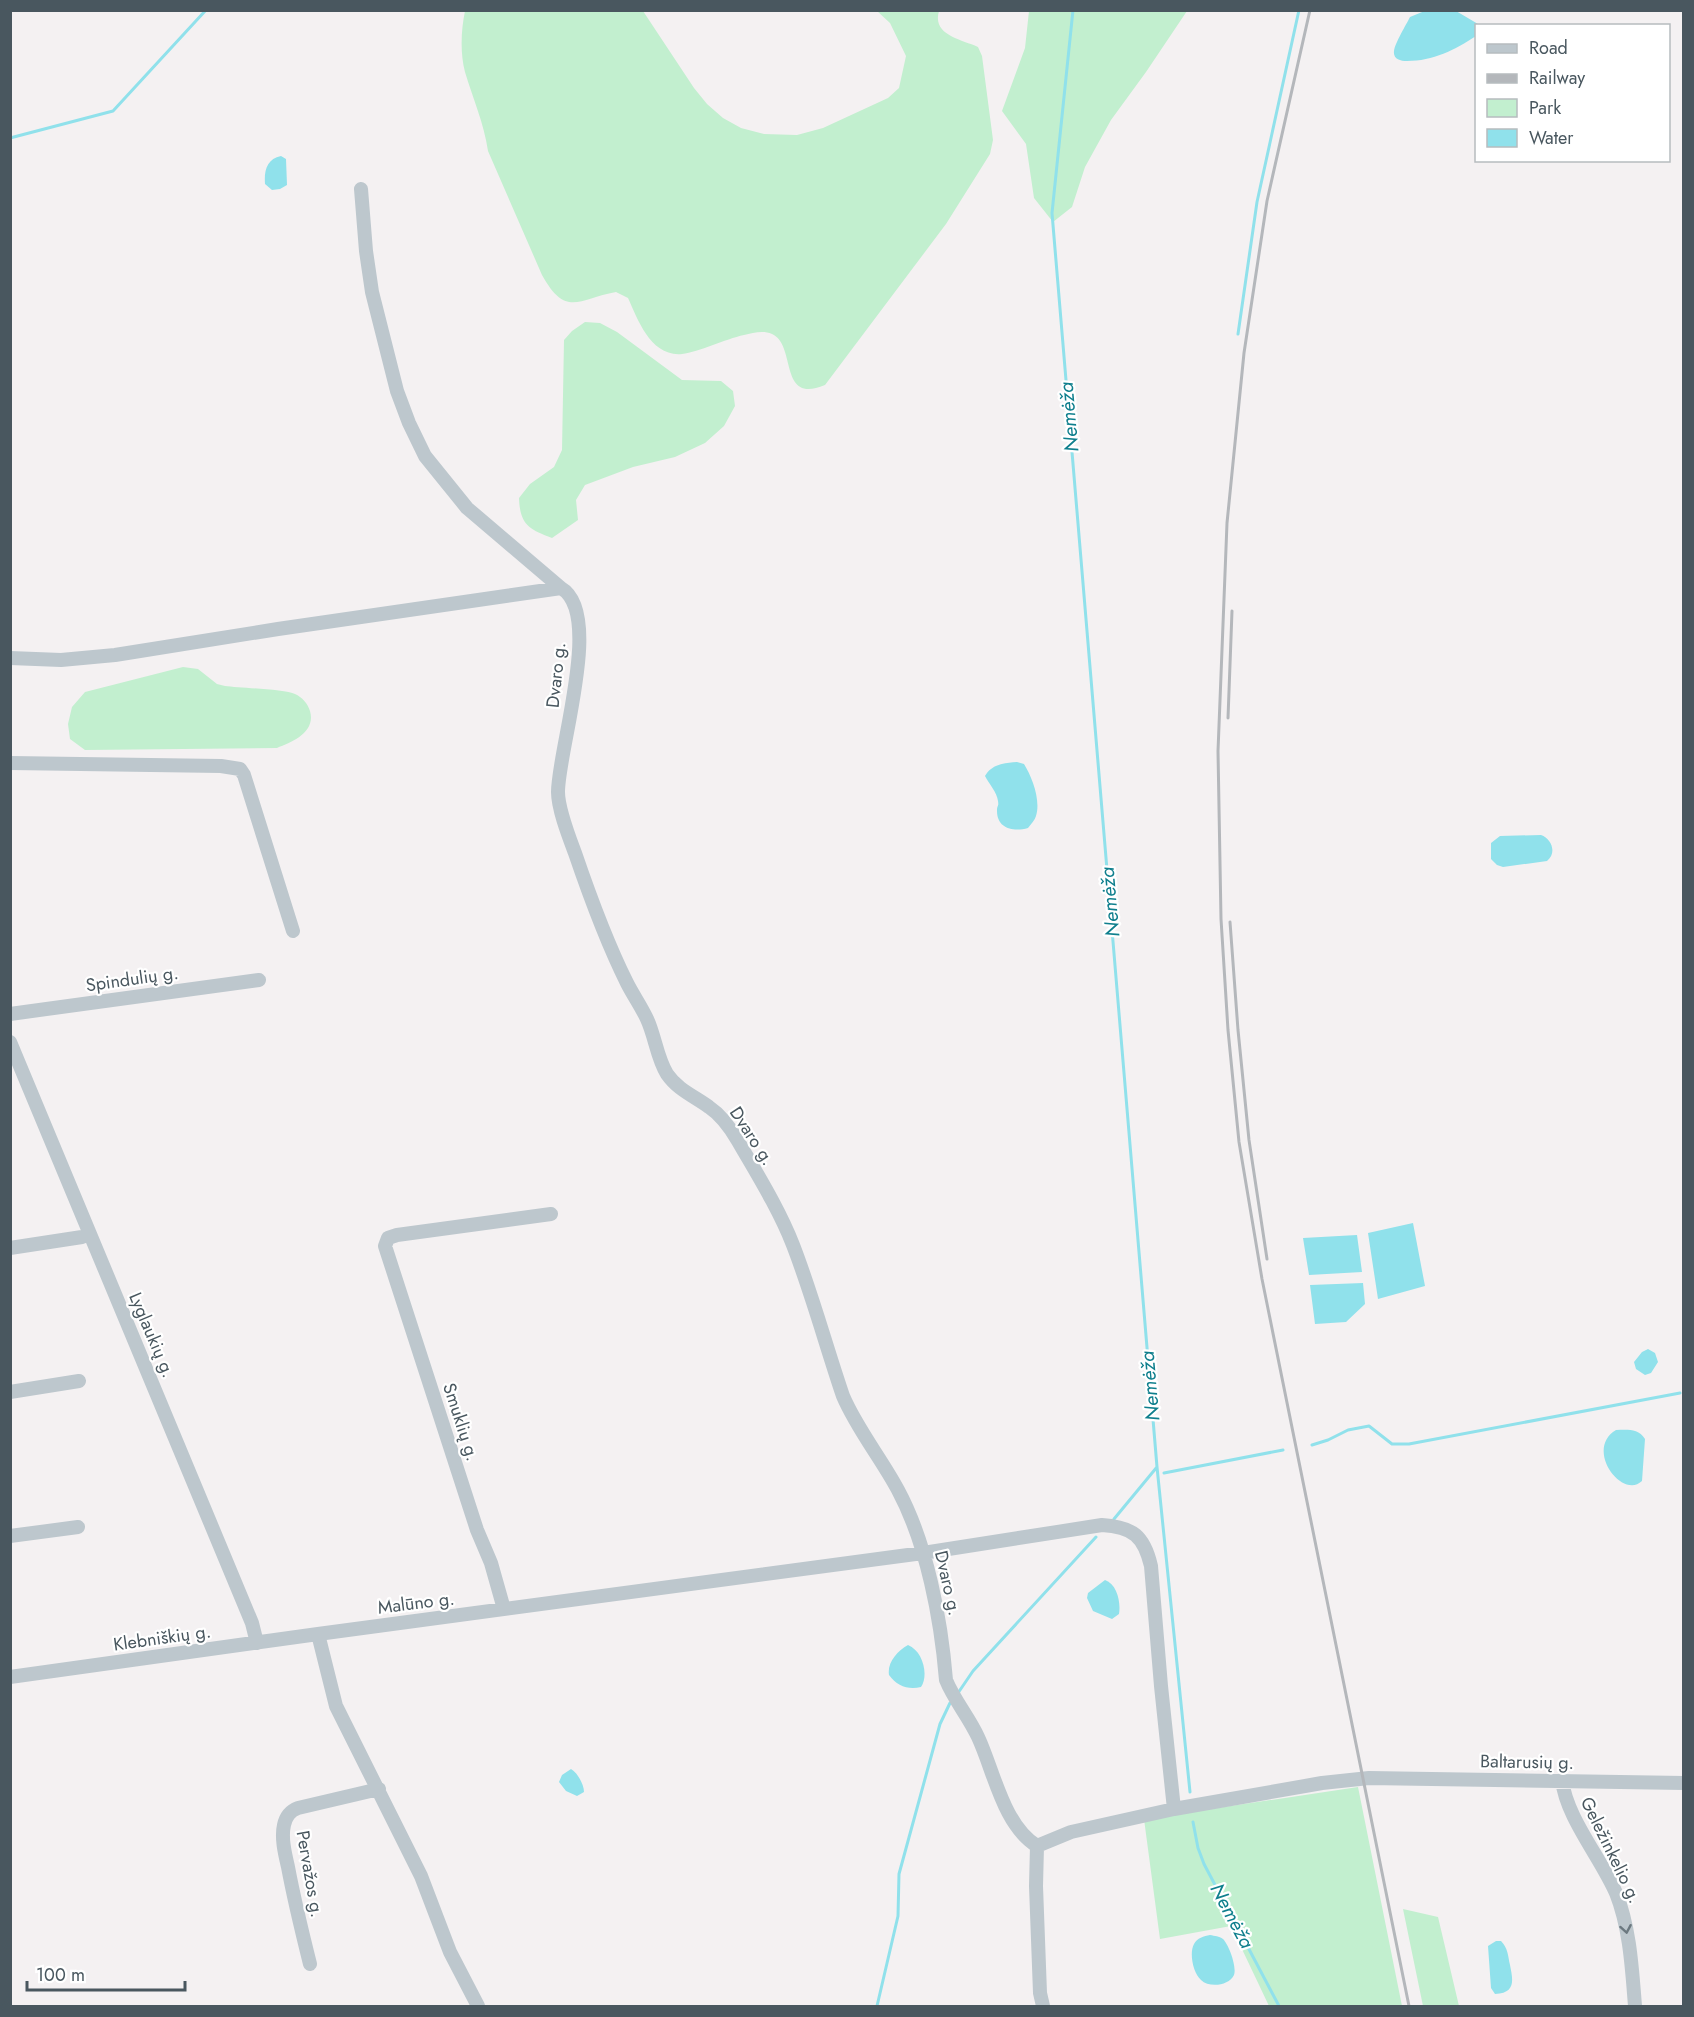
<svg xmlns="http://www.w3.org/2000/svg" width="1694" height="2017" font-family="Jost,sans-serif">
<rect width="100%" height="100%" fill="#f4f1f2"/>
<path fill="#c2efcf" d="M465,11h178l51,77 13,16 16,14 18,10 23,6 33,1 26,-7 65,-30 11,-10 7,-32 -16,-33 -13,-12h62c-7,24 21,28 39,36l4,9 11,84 -3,14 -44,70 -121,161c-47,20 -28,-40 -53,-51 -9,-4 -19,-1 -28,1 -19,4 -45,17 -62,19 -31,3 -44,-34 -54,-56l-12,-6c-38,7 -50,26 -74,-17l-54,-124c-4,-28 -15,-52 -23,-79 -5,-19 -4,-42 0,-61z
M1029,11h158l-41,61 -35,48 -26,47 -13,40 -19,15 -19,-24 -8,-54 -24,-33 23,-63z
M585,322l15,1 17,9 65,48 39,1 12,10 2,15 -11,20 -19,17 -30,14 -42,10 -48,18 -9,15 2,20 -26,18c-24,-9 -32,-14 -33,-40l11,-14 24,-17 8,-17 2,-110 8,-9z
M183,667l15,2 19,15 8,2c14,2 60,3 70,8 7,3 13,10 15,17 6,21 -17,31 -33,37l-192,2 -15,-11 -2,-15 4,-17 13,-15z
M1358,1787l44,219h-133l-38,-80 -71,13 -16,-120z
M1403,1909l35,8 21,89h-36z"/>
<path fill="#90e1eb" d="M1427,10l29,1 22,13 -2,12c-21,14 -43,25 -69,25 -7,0 -14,-2 -13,-10 1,-8 12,-26 16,-34z
M281,156l5,3 1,26 -7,4 -8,1 -7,-6c-1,-14 2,-25 16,-28z
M1017,762l7,2c8,13 17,36 12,52 -1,4 -5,8 -8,12 -14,4 -31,1 -31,-17 0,-6 2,-4 1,-10 -1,-9 -9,-17 -13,-25 7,-12 19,-13 32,-14z
M1541,835c11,4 16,18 6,26l-44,6 -6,-2 -6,-6v-16l9,-7z
M1413,1223l12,63 -47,13 -10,-66z
M1357,1235l5,37 -53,3 -6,-37z
M1363,1283l2,21 -19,18 -31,2 -5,-39z
M1648,1349l7,4 3,9 -7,11 -6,2 -9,-6 -2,-7 8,-10z
M1616,1430c11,0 22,-2 29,9l-3,42c-20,19 -58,-32 -26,-51z
M1105,1580c12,4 16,22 14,34l-7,5 -19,-8 -6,-13 1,-5z
M908,1645c15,6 21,30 13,42 -13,3 -24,-1 -32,-12 -2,-12 8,-24 19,-30z
M571,1769c7,4 13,16 13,23l-7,4 -11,-5 -7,-9 3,-7z
M1210,1935c5,1 9,1 13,4 6,6 14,28 11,36 -5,11 -25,13 -33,5 -8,-7 -12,-27 -7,-36 3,-6 10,-8 16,-9z
M1496,1941h5c7,7 7,15 9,24 3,15 6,28 -15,29l-4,-6 -3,-42z"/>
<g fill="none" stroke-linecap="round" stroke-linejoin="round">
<path stroke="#90e1eb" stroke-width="3" d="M1073,10l-21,203 105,1254 33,325
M10,138l103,-27 93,-101
M1238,334l19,-132 42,-192
M1312,1445l16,-5 20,-10 21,-4 23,18h17l271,-51
M1164,1473l119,-23
M1114,1519l43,-52
M958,1693l15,-22 123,-134
M1193,1822l5,26 6,16 75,142
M877,2006l21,-90 1,-42 41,-150 10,-21"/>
<path stroke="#bdc7cd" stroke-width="14" d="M361,189l5,62 6,41 25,99 12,32 16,33 42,52 94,80c43,25 -3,161 -3,204 0,17 11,45 17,61 15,44 31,88 52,130 6,12 14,23 20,36 8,17 10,39 20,55 11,16 27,22 42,33 12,8 22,22 29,34 19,33 41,68 55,104 19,49 33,101 50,151 14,33 38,62 55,94 29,54 43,129 48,190 8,20 23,37 32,57 16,34 25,88 59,109
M10,658l51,2 54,-5 163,-26 283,-41
M10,763l211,3 19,3 4,6 49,156
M10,1014l249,-34
M10,1042l242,581 5,20
M10,1248l72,-11 8,-3
M10,1392l69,-11
M10,1536l68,-9
M504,1609l-13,-46 -14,-33 -92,-284 3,-8 9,-3 154,-21
M318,1634l18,72 85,170 29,76 28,54
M10,1677l308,-43 605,-81 179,-28c31,2 42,11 49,41l10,120 13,123
M1562,1780c4,37 39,78 54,113 14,35 16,76 19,113
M1037,1846l34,-14 103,-23 148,-26 47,-5 315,5
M1037,1846l-1,40 4,107 3,13
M310,1964c-8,-32 -16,-65 -22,-97 -3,-13 -7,-29 -4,-42 2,-9 6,-14 14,-17l81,-19"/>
<path stroke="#b4b7bb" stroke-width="3" d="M1310,10l-43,191 -23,152 -17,170 -9,228 3,168 7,111 11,112 23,137 147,727
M1228,718l4,-107
M1230,922l8,108 11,110 18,119"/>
</g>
<defs><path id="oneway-chevron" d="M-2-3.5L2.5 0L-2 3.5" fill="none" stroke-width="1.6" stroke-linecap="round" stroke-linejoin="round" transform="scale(1.5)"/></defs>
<use stroke="#6c7980" href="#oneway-chevron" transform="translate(1626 1929) rotate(80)"/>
<g text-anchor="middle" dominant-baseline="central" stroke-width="4.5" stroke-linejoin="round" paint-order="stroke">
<g font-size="18" fill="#49575f" stroke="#fff">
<text transform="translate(556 675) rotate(-84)">Dvaro g.</text>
<text transform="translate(132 979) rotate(-8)">Spindulių g.</text>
<text transform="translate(752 1136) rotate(57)">Dvaro g.</text>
<text transform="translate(152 1335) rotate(67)">Lyglaukių g.</text>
<text transform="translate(461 1422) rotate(72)">Smuklių g.</text>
<text transform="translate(948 1583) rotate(77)">Dvaro g.</text>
<text transform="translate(416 1603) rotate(-7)">Malūno g.</text>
<text transform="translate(162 1638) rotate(-8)">Klebniškių g.</text>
<text transform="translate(1527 1762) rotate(1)">Baltarusių g.</text>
<text transform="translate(1611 1850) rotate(64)">Geležinkelio g.</text>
<text transform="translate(310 1874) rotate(80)">Pervažos g.</text>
</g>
<g font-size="20" font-style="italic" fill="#0f7f8d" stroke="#fff">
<text transform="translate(1069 417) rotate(-95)">Nemėža</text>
<text transform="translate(1110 902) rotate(-95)">Nemėža</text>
<text transform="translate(1150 1386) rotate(-95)">Nemėža</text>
<text transform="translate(1232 1916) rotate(62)">Nemėža</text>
</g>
</g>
<rect width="1694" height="2017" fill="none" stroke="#49575f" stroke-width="24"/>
<rect x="1475" y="24" width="195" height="138" fill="#ffffff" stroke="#b6bcbf" stroke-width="1.5"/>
<rect x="1487" y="44" width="30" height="9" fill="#bdc7cd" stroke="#b6bcbf" stroke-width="1.5"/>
<text x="1529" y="54" font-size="18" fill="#49575f">Road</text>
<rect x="1487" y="74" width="30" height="9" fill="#b4b7bb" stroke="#b6bcbf" stroke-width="1.5"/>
<text x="1529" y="84" font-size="18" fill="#49575f">Railway</text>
<rect x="1487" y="99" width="30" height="18" fill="#c2efcf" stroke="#b6bcbf" stroke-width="1.5"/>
<text x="1529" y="114" font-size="18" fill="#49575f">Park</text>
<rect x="1487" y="129" width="30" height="18" fill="#90e1eb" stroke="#b6bcbf" stroke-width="1.5"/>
<text x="1529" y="144" font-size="18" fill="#49575f">Water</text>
<path d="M27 1981v9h158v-9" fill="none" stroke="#49575f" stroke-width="3"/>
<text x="36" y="1981" font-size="18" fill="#49575f" stroke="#ffffff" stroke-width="4.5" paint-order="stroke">100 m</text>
</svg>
